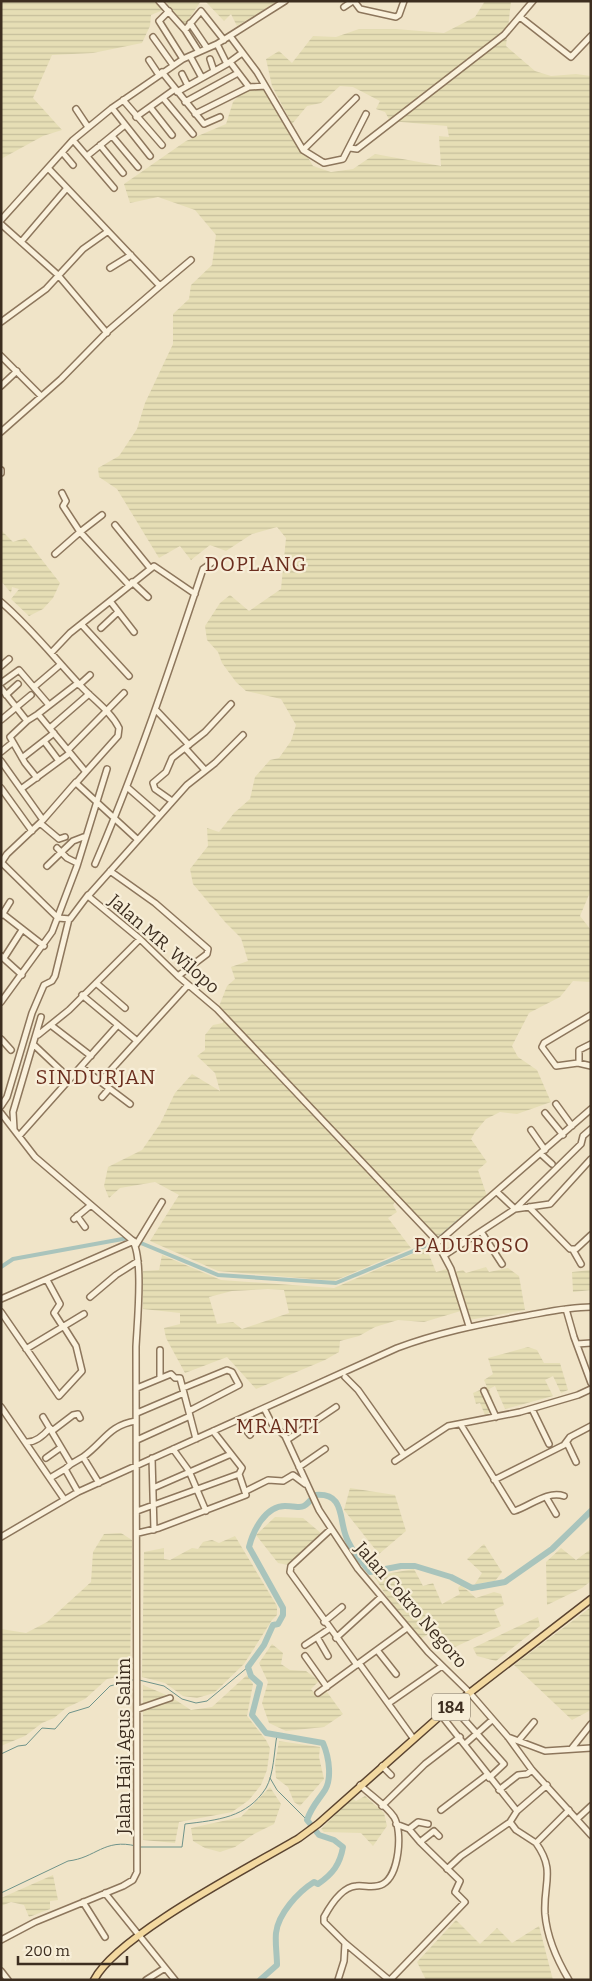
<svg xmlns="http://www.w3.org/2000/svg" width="592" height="1981" font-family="Bitter,serif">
<defs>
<pattern id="farmland-rules" width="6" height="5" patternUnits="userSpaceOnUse" patternTransform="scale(1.25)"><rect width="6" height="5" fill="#e6deb5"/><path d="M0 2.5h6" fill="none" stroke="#c6bf9b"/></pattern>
</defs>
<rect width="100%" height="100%" fill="#f0e4c8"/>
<path fill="url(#farmland-rules)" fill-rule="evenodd" d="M1,1h153l9,9 -12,5 -1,11 -8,17 -49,10 -41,2 -19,43 29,32 -19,6 -42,23z
M165,1h36l-16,24z
M205,1h73l-41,25 -6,-12 -7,7z
M485,1h26l-5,45 29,25 16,5 25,-2 15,2v814l-11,26 11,14v52l-18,-1 -13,16 -31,16 -17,33 6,11 19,13 14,32 -34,12 -17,-2 -14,7 -11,13 -4,7 16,23 -9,8 9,26 -51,42 -40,-38 -3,5 4,7 -9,6 23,30 -77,33 -116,-10 -68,-30 29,-46 -24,-13 -35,6 -11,10 -5,-12 4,-19 34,-17 18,-26 15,-31 17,-19 28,17 -5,-18 -18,-17 8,-6v-15l8,-10 10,-2 2,-7 -7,-7 9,-23 8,-7 -4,-12 17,-6 -7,-23 -16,-16 -32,-38 -3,-15 18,-23 -1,-18 12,4 15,-19 16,-14 5,-22 15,-17 9,-2 12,-17 5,-16 -15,-26 -35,-8 -10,-9 -14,-19 -4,-11 -11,-12 -2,-14 15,-23 10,-8 19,16 32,-22 5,-51 -9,-11 -25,7 -26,17 -16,-6 -19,15 -11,-14 -21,12 -42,-69 -18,-12 -1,-9 21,-12 18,-27 8,-26 28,-59v-30l16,-15 2,-14 21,-20 4,-30 -21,-25 -37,-13 -28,6 -6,-19 62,-43 40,-17 7,-22 16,-18 17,1 47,81 18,6 22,-3 22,-15 66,12 -2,-30 10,1 -2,-11 -57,-5 -5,-9 -9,-3 4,-8 -27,-14 -13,-1 -19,17 -14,3 -15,18 -20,-38 -6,-27 13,-8 13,12 21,-27 23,1 23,-8h37l48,4 31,-16z
M1,530l12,12 12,-4 35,45 -7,15 -10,11 -14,7 -18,-17 8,-10 -7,-2 -1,6 -10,-12z
M436,1244l1,4 -9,4 8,20 14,-4 14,42 -40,12 -26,-2 -23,7 -16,9 -19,5 -1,11 -14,8 -69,29 -29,-32 -42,16 -19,-35 -2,-10 16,-4v-11l-37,-4v-38l16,-1 3,-15 59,25 113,8zM268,1289l16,1 5,23 -47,16 -9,-7 -16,2 -8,-27 23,-6z
M486,1267l3,5 19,-4 11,8 6,34 -56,10 -15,-48 9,-2 3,3z
M591,1270v20l-18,2 -1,-20z
M528,1347l9,3 7,13h16l8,27 -7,3 -8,-17 -8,4 8,16 -48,13 -10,-23 -6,3 7,21 -11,5 -5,-12 -4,1 -3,-11 14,-6 -3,-7 9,-6 -5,-16z
M350,1488l45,7 11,36 -27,23 -35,-44z
M275,1517l28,1 19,16 -34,31 -10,-2 -22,-28z
M121,1533l11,7 -2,135 -23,4 -22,20 -19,9 -12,10 -12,5 -17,13 -24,10v-117l25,4 21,-11 44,-40 2,-30 11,-18z
M235,1536l42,70v9l-5,5 -28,44 -30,29 -17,5 -14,-2 -18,-13 -23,-6 2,-125 20,-4v11l6,1 22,-12 6,1 5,-7 9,-2 7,3z
M484,1544l18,28 -7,9 -20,3 7,-11 -15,-14z
M561,1548l15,12 15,-11v32l-9,7 -35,17 -1,-43z
M414,1569l9,17 10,-3 9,21 18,-10 -2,-6 3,-3 15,13 18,-6 7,2 3,11 -10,5 7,16 -55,25 -12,-20 -14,8 -25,-29 -21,-34z
M591,1607v103l-19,10 -58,-55z
M538,1617l2,9 -44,35 -19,-5 -4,-8z
M272,1644l11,9 -2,11 9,6 16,1 13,10 -8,8 7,8 9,-5 16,22 -19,13 -38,4 -17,-8 -7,-20 6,-21 -9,-19z
M247,1675l6,9 -6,32 19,24 4,8 -3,22 -6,15 -12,15 -17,12 -53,10 -4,21 -32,-3v-155l28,12 20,13 21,-3z
M279,1741l41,6 -1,10 5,22 -24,27 -6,-4 -6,-15 -12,-9 -1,-14z
M270,1787l11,17 -7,20 -20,10 -19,13 -15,5 -15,-4 -12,-7 -2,-13 50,-11z
M365,1796l19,17 3,13 -14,20 -12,-13 -37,-1 -3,-3 31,-31 4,3z
M53,1875l5,25 -8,1v8l-21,8 -5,-12 -13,-3 -10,4v-8z
M456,1920l24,24 17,-16 15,15 27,-17 14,54h-127l-9,-18z"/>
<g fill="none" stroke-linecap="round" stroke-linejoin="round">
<path stroke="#6f938a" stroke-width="1" d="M139,1680l25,6 18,13 14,4 11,-2 41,-34
M1,1754l17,-8 8,-1 16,-17 13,1 14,-16 20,-6 21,-21 26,-7
M270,1778l7,12 30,30
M140,1847h42l3,-23c32,-4 62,-6 81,-36 8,-14 8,-37 11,-53
M1,1893l67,-32c28,-3 36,-23 68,-15"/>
<path stroke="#a9c4bc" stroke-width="4" d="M136,1241l82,34 118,8 99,-41 24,-21
M1,1267l12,-8 115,-21"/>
<path stroke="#a9c4bc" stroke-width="6" d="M260,1980l17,-15c0,-10 -2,-22 -1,-32 2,-19 22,-41 38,-51l4,2c15,-10 22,-20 25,-37l-9,-7 -15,-5 -12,-15c4,-12 9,-17 16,-27 10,-12 6,-36 0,-50l-57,-10 -14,-18 8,-31 -9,-8 -3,-9 16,-22 9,-20 5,-1 5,-9v-7l-34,-61c4,-16 16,-41 36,-41 18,0 16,6 30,-11 33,-3 22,29 34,48 5,11 14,20 21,29l31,-6h14l36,11 21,11 33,-6 47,-33 39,-38"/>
<defs>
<path id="minor" d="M159,1l26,29 14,22
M354,1l6,8 36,8 3,-2 5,-14
M344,7l9,-6
M169,11l-10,10 24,38
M520,17l51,40 20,-21
M190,23l17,25
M185,30l16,-19 23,29
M230,36l27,36 46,78 53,-52
M153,37l20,28
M217,44l10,20
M190,56l12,22
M210,59l4,12
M149,60l10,15
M230,62l19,25
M162,72l42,52 16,-7
M182,74l6,12
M177,92l50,-28 15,-11
M163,98l30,36
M123,100l39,45
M185,102l53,-29
M150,107l22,28
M112,108l38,48
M76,109l12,18
M195,114l54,-27 16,-1
M136,117l39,-28
M112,136l26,31
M73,140l41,48
M100,145l23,28
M350,148l7,1 147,-114 29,-34
M303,150l21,13 19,-4 23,-45
M62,152l11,13
M87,156l38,-31
M1,220l72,-80 39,-32 71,-49 34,-15 68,-43
M1,224l57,51 49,58
M21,242l46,-54
M110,268l21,-13
M160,286l31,-26
M1,322l45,-33 37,-40 24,-17
M1,356l40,40
M1,386l16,-15
M1,432l60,-53 48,-49 51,-44 -112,-118
M1,470v3
M102,515l-22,17 49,53
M115,525l35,43
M55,554l25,-22 -17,-26 3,-5 -4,-8
M132,582l16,15
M110,601l24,31
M1,602c29,25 51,53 77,81 13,15 32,27 41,45l-1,8 -42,47 62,57 -50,56 52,43 38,37 39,33 218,230 16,30 18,57
M82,625l47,51
M101,628l17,-16
M51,653l19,-20 84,-67 41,28
M1,666l8,-7
M1,683l18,-13 30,35
M79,685l11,-10
M34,687l27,-23
M1,688l26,33 11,-7 47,57
M6,695l12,-11
M156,710l33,35
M38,714l40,-31
M1,720l30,-25
M27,721l-17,16 15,26 12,15
M50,728l39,-34
M44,741l15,20
M185,748l20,22
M68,750l56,-57
M1,752l11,-9
M22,758l32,-25
M1,761l42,59
M127,787l32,28
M1,788l31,43
M21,789l49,-36
M172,801l-17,-12 -2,-6 13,-11 6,-14 33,-26 26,-28
M40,823l19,16 6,-2
M138,840l49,-55 28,-22 28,-28
M57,848l10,10 10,5
M1,863l6,-9 36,-34 33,-38
M2,863l56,55
M95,864c42,-97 75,-196 108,-295l11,-8
M47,866l26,-25 13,-5
M110,871l45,32 53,46 -1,5 -29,22
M3,914l41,32
M2,915l8,-13
M58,918l12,1 18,-24
M1,956l21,19
M4,958l18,-28
M96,983l29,25
M82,995l54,45
M1,1002l51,-70 25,-66 30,-97
M591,1015l-47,28 -2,4 14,19 22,-3 13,3
M52,1026l39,30
M38,1035l31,-25 71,-71
M1,1039l10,11
M33,1044l37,35
M579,1063v-13l12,-6
M81,1067l49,37
M100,1082l88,-97
M102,1097l7,-8
M556,1104l16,22
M1,1106l6,-9 25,-84 12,-28 8,-4 3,-5 14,-57
M1,1113l34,44 97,83c12,16 5,84 4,107l1,525 -4,8 -10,6 -88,36 -34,18
M545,1113l18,22
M14,1129l-1,-17 28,-95
M531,1130l14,20
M19,1136l98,-110
M541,1154l11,10
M497,1192l18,17 66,-65 2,-8 8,-7
M529,1207l41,42h6l15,-14
M77,1216l8,11
M74,1219l17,-14
M482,1233l20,31
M437,1243l154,-134
M136,1245l26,-43
M573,1250l8,14
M445,1255l70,-46 35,-5 41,-45
M47,1280l13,24 -6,9 9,14
M90,1297l26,-22 22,-14
M1,1299l133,-58
M566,1309l8,28 17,46
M1,1312l58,84 23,-25 -6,-25 -12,-19
M577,1344l14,-1
M26,1349l58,-35
M160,1350v28
M345,1377l13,13 46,65 44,-29 72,-14 58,-17 13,-6
M137,1388l34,-14 4,4h5l16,61
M183,1388l44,-18 5,2 7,13 -50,26
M484,1391l12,26
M1,1407l63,92
M264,1408l8,16 13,12 34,74 39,59 70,83 41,40 39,45 24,33 59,65
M532,1409l17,35
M137,1413l47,-20
M43,1417l28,47 12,-7 16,26
M238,1420l12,15
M461,1425l53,86c15,-4 33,-21 50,-15
M52,1431l21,-16 5,-1 2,4
M137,1440l53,-24
M287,1440l49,-33
M26,1442c10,1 18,-7 24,-14
M567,1443l9,19
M173,1449l16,22 17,40
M83,1457c21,-15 26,-32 53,-36
M46,1458l14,-10
M152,1458l2,72
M395,1461l9,-6
M71,1464l-6,5 13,23
M299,1467l26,-18
M50,1478l15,-9
M494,1480l70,-35 6,-8 21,-11
M153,1488l78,-34
M246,1491l22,-11 15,1 10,-6 12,9
M546,1497l10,17
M137,1511l102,-37
M331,1529l-40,37 -1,6 67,93
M138,1533l21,-5 87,-33 -7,-21 3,-6 -29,-37
M1,1537l77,-45 319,-144c40,-15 80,-23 122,-31 24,-4 47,-10 72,-10
M324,1622l18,-15
M317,1637l11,19
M336,1638l45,-41
M305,1645l24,-16
M377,1650l19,24
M305,1656l22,31
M359,1663l54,75
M318,1693l89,-65
M389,1703l53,-37
M452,1706l52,58 -15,14
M138,1709l32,-11
M441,1715l76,96
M508,1737l37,14 46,-3
M519,1740l15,-18
M465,1744l27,-24
M572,1748l19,-24
M382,1766l9,9
M499,1790l19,-15 9,-1 5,-4
M382,1806l43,-42 35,-27
M441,1810l46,-35
M577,1819l14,-13
M510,1822l6,8 20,13 33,-33
M396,1824l13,5 11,13 14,-11 5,5
M409,1829l9,-7 10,2
M536,1843c20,28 7,40 9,71 2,23 12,46 24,66
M447,1869l14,-13 49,-34 7,-11 30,-26
M105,1893l70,87
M83,1902l22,35
M345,1943l44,37
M1,1971l7,9
M146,1980l19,-12
M338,1980l6,-19 1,-18 -21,-21v-5c6,-11 18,-30 32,-31 10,-1 18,3 27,-2 16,-9 20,-52 11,-67 -8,-12 -24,-22 -34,-32
M390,1980l75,-78 -10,-10 5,-11 -40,-39"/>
<path id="major" d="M94,1980c23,-45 158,-114 205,-142l19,-14 123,-109 150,-116"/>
</defs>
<use href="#minor" stroke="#8d765c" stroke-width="8"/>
<use href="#major" stroke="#5b4430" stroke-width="9"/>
<use href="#minor" stroke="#faf1dc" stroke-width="5"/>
<use href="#major" stroke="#f3d9a0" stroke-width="6"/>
</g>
<g text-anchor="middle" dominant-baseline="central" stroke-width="4.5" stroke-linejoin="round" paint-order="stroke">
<rect fill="#f7eed8" stroke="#756857" stroke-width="1" x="432" y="1693.5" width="38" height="27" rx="4"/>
<g font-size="16" font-weight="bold" fill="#3d2e20">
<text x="451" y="1707">184</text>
</g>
<g font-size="18" fill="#3d2e20" stroke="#f7eed8">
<text transform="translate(164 944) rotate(41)">Jalan MR. Wilopo</text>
<text transform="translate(411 1605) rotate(49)">Jalan Cokro Negoro</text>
<text transform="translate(124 1746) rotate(-90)">Jalan Haji Agus Salim</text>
</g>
<g font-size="20" letter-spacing="1" fill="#6b2e1e" stroke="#f7eed8">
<text x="256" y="564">DOPLANG</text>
<text x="96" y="1077">SINDURJAN</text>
<text x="472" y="1245">PADUROSO</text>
<text x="278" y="1426">MRANTI</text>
</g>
</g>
<rect width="592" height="1981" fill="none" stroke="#3d2e20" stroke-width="5"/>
<path d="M18 1956v8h109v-8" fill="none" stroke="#3d2e20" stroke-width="2.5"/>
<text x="25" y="1956" font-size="15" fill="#3d2e20" stroke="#f7eed8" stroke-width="4" paint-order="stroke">200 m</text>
</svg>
